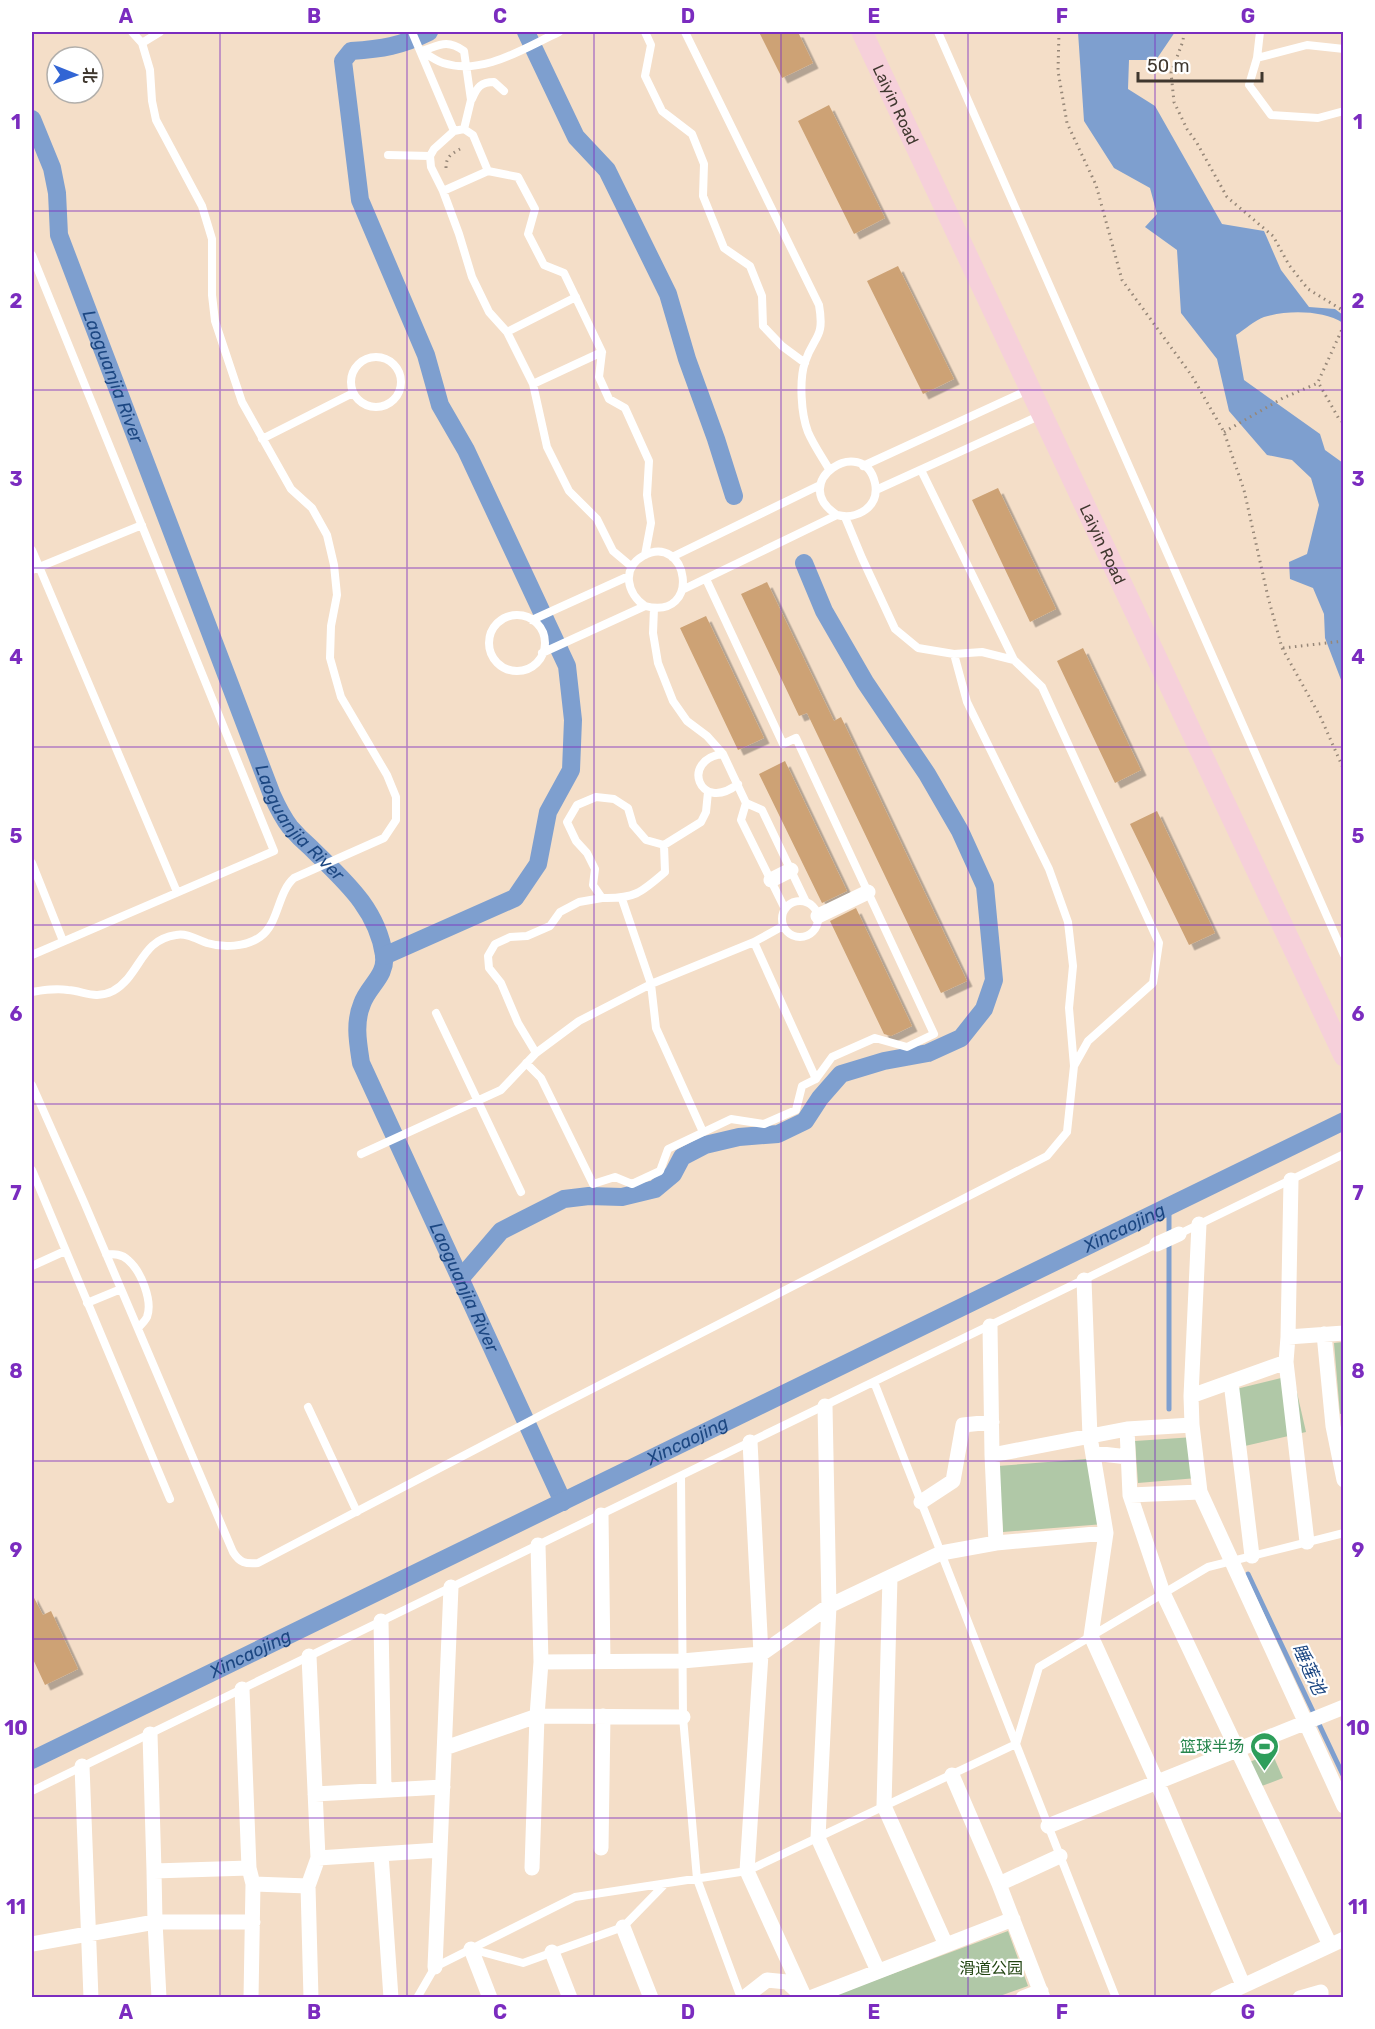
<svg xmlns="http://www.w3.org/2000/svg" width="1375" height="2029" font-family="Rubik,'Noto Sans SC',sans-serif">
<defs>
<filter id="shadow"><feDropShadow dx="5.5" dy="5.5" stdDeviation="0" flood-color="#0004"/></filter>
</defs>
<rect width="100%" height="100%" fill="#f4dec8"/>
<path fill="#b0c8a7" d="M1343,1342l1,71 -4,1 -6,-71z
M1293,1375l13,57 -61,14 -13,-56z
M1194,1437l3,41 -59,5 -3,-42z
M1099,1458l5,66 -101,8 -5,-66z
M1272,1753l11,25 -24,9 -12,-24z
M1008,1931l20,55 -31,11 -170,1z"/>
<path fill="#7e9fcf" d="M1078,32h97l-19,28h-27l-1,29 27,17 67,118 42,7 17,39 28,37 26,2 8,6v8c-20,-13 -56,-13 -79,-6 -9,3 -20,13 -28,18l8,45 76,54 5,16 18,13v222l-18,-47 -1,-24 -11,-26 -23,-9 -1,-17 18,-8 12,-49 -8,-27 -19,-18 -25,-5 -38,-44 -12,-52 -36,-46 -4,-63 -32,-23 12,-13 -7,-26 -36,-20 -30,-47z"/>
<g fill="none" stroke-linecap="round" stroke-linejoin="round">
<path stroke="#7e9fcf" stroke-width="5" d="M1169,1409v-203
M1248,1574l96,203"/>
<g stroke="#7e9fcf" stroke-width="18">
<path d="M526,32l50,105 31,33 61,124 19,65 29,80 18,57"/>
<path id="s1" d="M32,119l20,49 5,25 2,42 213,560c5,11 11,23 18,32 6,7 13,14 20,20 32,32 67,60 74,108 3,21 -16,31 -22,49 -8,19 -4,39 -1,59l202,439"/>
<path d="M384,956l131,-58 23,-34 10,-52 23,-42 2,-50 -6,-54 -101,-216 -26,-45 -14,-50 -66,-155 -17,-139 8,-10c31,-2 50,-5 78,-19"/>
<path d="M460,1279l41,-48 63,-32 25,-3 33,1 33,-8 18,-15 9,-17 23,-12 34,-8 39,-3 27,-13 15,-23 21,-24 43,-13 44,-8 33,-15 23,-29 10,-29 -9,-94 -25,-55 -33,-57 -62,-92 -41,-71 -20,-48"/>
<path id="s2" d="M32,1760l1312,-639"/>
</g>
</g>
<path fill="#cda274" filter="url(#shadow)" d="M759,32h39l15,31 -31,15z
M829,105l56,113 -31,16 -56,-113z
M898,266l56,113 -31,15 -56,-113z
M998,488l58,121 -26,13 -58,-122z
M767,582l67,139 7,-4 126,264 -26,12 -134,-280 -8,3 -58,-122z
M706,616l58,122 -26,12 -58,-122z
M1083,648l58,122 -26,13 -58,-122z
M785,761l62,130 -25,12 -63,-129z
M1157,811l58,122 -26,12 -59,-121z
M856,908l56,118 -21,10 -7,-2 -54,-113z
M32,1594l11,21 8,-4 27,58 -33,16 -13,-28z"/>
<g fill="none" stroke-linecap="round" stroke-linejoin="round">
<path stroke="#968778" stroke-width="3" stroke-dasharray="1.5 4.5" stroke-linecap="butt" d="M1059,32l-1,39 9,52 29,62 26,95 70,96 32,56 20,58 24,107 14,51 38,68 24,54
M1184,32l-1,9 -12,32 3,29 13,27 10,14 30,54 46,39 16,29 19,24 36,22
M446,168c0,-11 5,-14 14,-19
M1344,325l-26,57 21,37 5,4
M1224,432l59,-34 35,-15
M1283,648l61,-7"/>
<path stroke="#fff" stroke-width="8" d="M412,32l42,99
M645,32l6,13 -6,31 17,35 30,23 12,30 -1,32 21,52 26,18 12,30 1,30 19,20 23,17
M685,32l134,273c6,34 -5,30 -14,57 -6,18 -4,52 3,70 5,12 14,25 21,37
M938,32l406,923
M142,43l18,-11
M1344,49l-37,-4 -50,13 -8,27 22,30 47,3 26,-7
M422,51c6,4 14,10 21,12 40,13 81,-15 116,-31
M422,51c18,-6 25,-12 42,0l7,49 -7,29
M1257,58l3,-26
M472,99c5,-12 9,-17 22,-17l10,9
M388,155l42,1
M443,191l45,-20
M32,255l242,596 -242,104
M507,332l69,-35
M351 382a25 25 0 1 1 50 0a25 25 0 1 1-50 0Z
M533,384l69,-32
M262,439l91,-46
M863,466l165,-76
M921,470l93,190
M876,490l165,-75
M32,550l145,342
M672,557l148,-72
M632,567l-19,-16 -16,-32 -28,-28 -22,-44 -14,-63 -26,-52 -18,-20 -17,-35 -13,-43 -16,-43 -12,-24 -1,-11 4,-7 20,-18 10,-2 9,6 15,36 30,6 17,32 -7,25 16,31 20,8 38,79 -3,25 10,22 16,9 24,53 -2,34 4,28 -6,32
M32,570l110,-45
M682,590l155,-75c20,5 43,-8 38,-32 -11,-50 -89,-1 -38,32
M654,608l-1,25 5,30 15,38 14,20 20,15 16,18 23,49 -5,17 44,89
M489 643a28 28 0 1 1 56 0a28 28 0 1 1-56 0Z
M532,620l97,-44
M542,653l103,-47c58,15 43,-75 -2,-50 -22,12 -16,38 2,50
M954,654l13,48 82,167 19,53 5,44 -4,42 5,58
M723,754c-43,5 -24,60 15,30
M746,803l16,7 44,92
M664,845l1,27c-24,21 -31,27 -63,26l-9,-13 2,-16 -8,-16 -11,-12 -9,-19 10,-17 19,-8 18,2 14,9 5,17 13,15 18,5 37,-23 5,-10 2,-20
M32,863l31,78
M622,899l29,85 5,44 47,104
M782 919a18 18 0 1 1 36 0a18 18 0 1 1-36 0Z
M754,942l62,137
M32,992c12,-2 23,-4 36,-2 16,1 27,10 45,1 28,-16 27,-51 63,-56 11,-2 20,4 31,8 16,5 39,4 53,-6 19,-13 17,-44 34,-59l90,-40 12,-18v-23l-9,-22 -46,-78 -11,-39 1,-32 6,-31 -3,-30 -7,-30 -15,-27 -21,-19 -49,-87 -27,-81 -3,-26v-56l-10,-33 -46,-86 -4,-19 -2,-31 -8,-27 -10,-11
M436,1013l85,179
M536,1053l-18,-30 -17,-40 -12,-15 -1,-12 7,-12 15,-7 17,-1 23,-10 10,-14 19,-10 23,-4
M526,1063l15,15 52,106 22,-7 17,7 28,-13 8,-22 63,-30 33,5 32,-14 6,-24 14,-7 16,-22 43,-19 32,9 27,-13 -138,-296 -13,6 -77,-165
M32,1085l52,117 149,350c7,11 12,12 25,11l291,-152 498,-255 20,-24 7,-66 14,-25 65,-58 6,-40 -117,-256 -28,-27 -32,-8 -28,2 -36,-6 -23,-19 -33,-71 -17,-41
M361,1154l140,-64 35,-37 43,-32 72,-37 103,-42 29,-16
M32,1170l138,329
M1179,1234l165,-80
M106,1254c8,0 16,0 22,6 13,11 25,41 19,57 -2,4 -6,8 -9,11
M32,1266l33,-15
M87,1303l34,-14
M874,1382l142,362
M308,1407l49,105
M681,1476l2,241 14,162 44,119
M1016,1744l23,-77 169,-100 136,-34
M32,1791l1125,-547
M471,1949l52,14 100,-36 42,-43
M417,1998l18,-31 140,-70 172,-26 269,-127 100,254"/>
<path stroke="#fff" stroke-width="15" d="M771,880l20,-10
M818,916l50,-24
M1157,1244l22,-10
M1084,1280l6,157 16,96
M990,1326l2,129
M1324,1334l9,92 11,54
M1288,1337l3,-157
M1286,1362l21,180
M1231,1382l21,174
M1191,1396l8,-172
M825,1406l4,200 -11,232 60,133
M1192,1425l8,67
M1127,1429l3,66
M750,1442l11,212 -14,217 58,127
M1093,1453l35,4
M921,1502l32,-21 10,-56 29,-3
M601,1515l2,147
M996,1543l110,-10 -15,103 66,146 86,203
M538,1545l3,117
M890,1577l-6,229 62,139
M381,1621l3,169
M309,1656l9,202
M242,1689l7,179
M150,1734l4,137
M445,1748l92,-32 4,-54 141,-1 79,-7 68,-48 61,-29 51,-24 55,-10 -4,-88 135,-26 65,-4 -1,-29 95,-34 2,-25 56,-4
M82,1766l9,232
M952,1775l47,109 61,-28
M315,1794l128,-7
M1048,1826l296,-119
M601,1848l2,-132
M440,1850l11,-263
M381,1854l10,144
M532,1868l5,-152 146,1
M999,1884l44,114
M308,1886l3,112
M623,1927l28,71
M32,1944l123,-22 -1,-51 95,-3 4,16 55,2 10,-28 122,-8 -5,117
M1330,1945l-167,-352 -33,-98 70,-3 144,314
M471,1949l19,49
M552,1952l18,46
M159,1998l-4,-76h98
M251,1998l2,-114
M744,1998l23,-18 20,2 12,11
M810,1998l203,-79
M1023,1998l18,-7
M1217,1998l127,-59
M1300,1998l21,-6v6"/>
<path stroke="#f6d0da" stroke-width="21" id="s3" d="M862,32l482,1024"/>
</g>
<path fill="none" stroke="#7b2cbf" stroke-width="1.5" stroke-opacity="0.55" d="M220,32v1966M407,32v1966M594,32v1966M781,32v1966M968,32v1966M1155,32v1966M32,211h1312M32,390h1312M32,568h1312M32,747h1312M32,925h1312M32,1104h1312M32,1282h1312M32,1461h1312M32,1639h1312M32,1818h1312"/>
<defs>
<symbol id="stadium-pin" viewBox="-11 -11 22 30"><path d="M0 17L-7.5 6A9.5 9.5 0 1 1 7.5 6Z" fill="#2e9e5b" stroke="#fff"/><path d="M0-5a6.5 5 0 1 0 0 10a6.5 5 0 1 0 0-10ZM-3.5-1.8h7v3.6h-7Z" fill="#fff"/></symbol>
</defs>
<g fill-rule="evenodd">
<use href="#stadium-pin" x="1248" y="1730" width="33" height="45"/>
</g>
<g text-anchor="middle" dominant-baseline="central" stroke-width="4.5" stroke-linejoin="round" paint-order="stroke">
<g font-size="16" fill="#3f372e" stroke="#fff">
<text stroke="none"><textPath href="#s3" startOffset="80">Laiyin Road</textPath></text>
<text stroke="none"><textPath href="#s3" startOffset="566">Laiyin Road</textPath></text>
</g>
<g font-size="16" fill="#27864d" stroke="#fff" text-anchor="end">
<text x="1244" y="1746">篮球半场</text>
</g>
<g font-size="16" fill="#224512" stroke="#fff">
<text x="991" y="1968">滑道公园</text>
</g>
<g font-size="18" font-style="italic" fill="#1c4782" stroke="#fff">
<text stroke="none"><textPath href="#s1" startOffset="272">Laoguanjia River</textPath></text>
<text stroke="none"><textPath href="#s1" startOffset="758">Laoguanjia River</textPath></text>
<text stroke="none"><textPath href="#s2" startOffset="1215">Xincaojing</textPath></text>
<text stroke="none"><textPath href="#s1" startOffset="1280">Laoguanjia River</textPath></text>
<text stroke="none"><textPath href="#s2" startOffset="729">Xincaojing</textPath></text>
<text stroke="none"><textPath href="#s2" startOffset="243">Xincaojing</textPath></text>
<text transform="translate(1309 1669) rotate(65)">睡莲池</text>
</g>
</g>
<rect width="1375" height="2029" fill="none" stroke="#ffffff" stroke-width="66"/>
<g transform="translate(75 75) rotate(91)"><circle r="28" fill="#ffffff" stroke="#b2afab" stroke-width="1.5"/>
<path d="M0-4.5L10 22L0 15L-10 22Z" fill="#3265d4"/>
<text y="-9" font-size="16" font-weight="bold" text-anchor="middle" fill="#3f372e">北</text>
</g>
<path d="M1138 72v9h124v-9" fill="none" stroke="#3f372e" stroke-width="3"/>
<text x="1147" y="72" font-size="18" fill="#3f372e" stroke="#ffffff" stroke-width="4.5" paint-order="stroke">50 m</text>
<rect x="33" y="33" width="1309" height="1963" fill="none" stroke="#7b2cbf" stroke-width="2"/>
<g font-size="20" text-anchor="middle" font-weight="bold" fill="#7b2cbf">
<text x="126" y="23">A</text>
<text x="314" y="23">B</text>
<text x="500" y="23">C</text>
<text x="688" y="23">D</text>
<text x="874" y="23">E</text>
<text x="1062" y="23">F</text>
<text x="1248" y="23">G</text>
<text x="16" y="129">1</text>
<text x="1358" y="129">1</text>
<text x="16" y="308">2</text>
<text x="1358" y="308">2</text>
<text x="16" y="486">3</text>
<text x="1358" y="486">3</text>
<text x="16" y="664">4</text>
<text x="1358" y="664">4</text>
<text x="16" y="843">5</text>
<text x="1358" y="843">5</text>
<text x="16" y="1021">6</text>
<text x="1358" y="1021">6</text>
<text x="16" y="1200">7</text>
<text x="1358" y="1200">7</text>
<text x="16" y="1378">8</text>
<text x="1358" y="1378">8</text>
<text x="16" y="1557">9</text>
<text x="1358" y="1557">9</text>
<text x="16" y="1735">10</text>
<text x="1358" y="1735">10</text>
<text x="16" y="1914">11</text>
<text x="1358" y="1914">11</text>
<text x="126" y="2019">A</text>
<text x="314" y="2019">B</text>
<text x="500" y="2019">C</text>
<text x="688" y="2019">D</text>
<text x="874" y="2019">E</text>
<text x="1062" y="2019">F</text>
<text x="1248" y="2019">G</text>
</g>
</svg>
